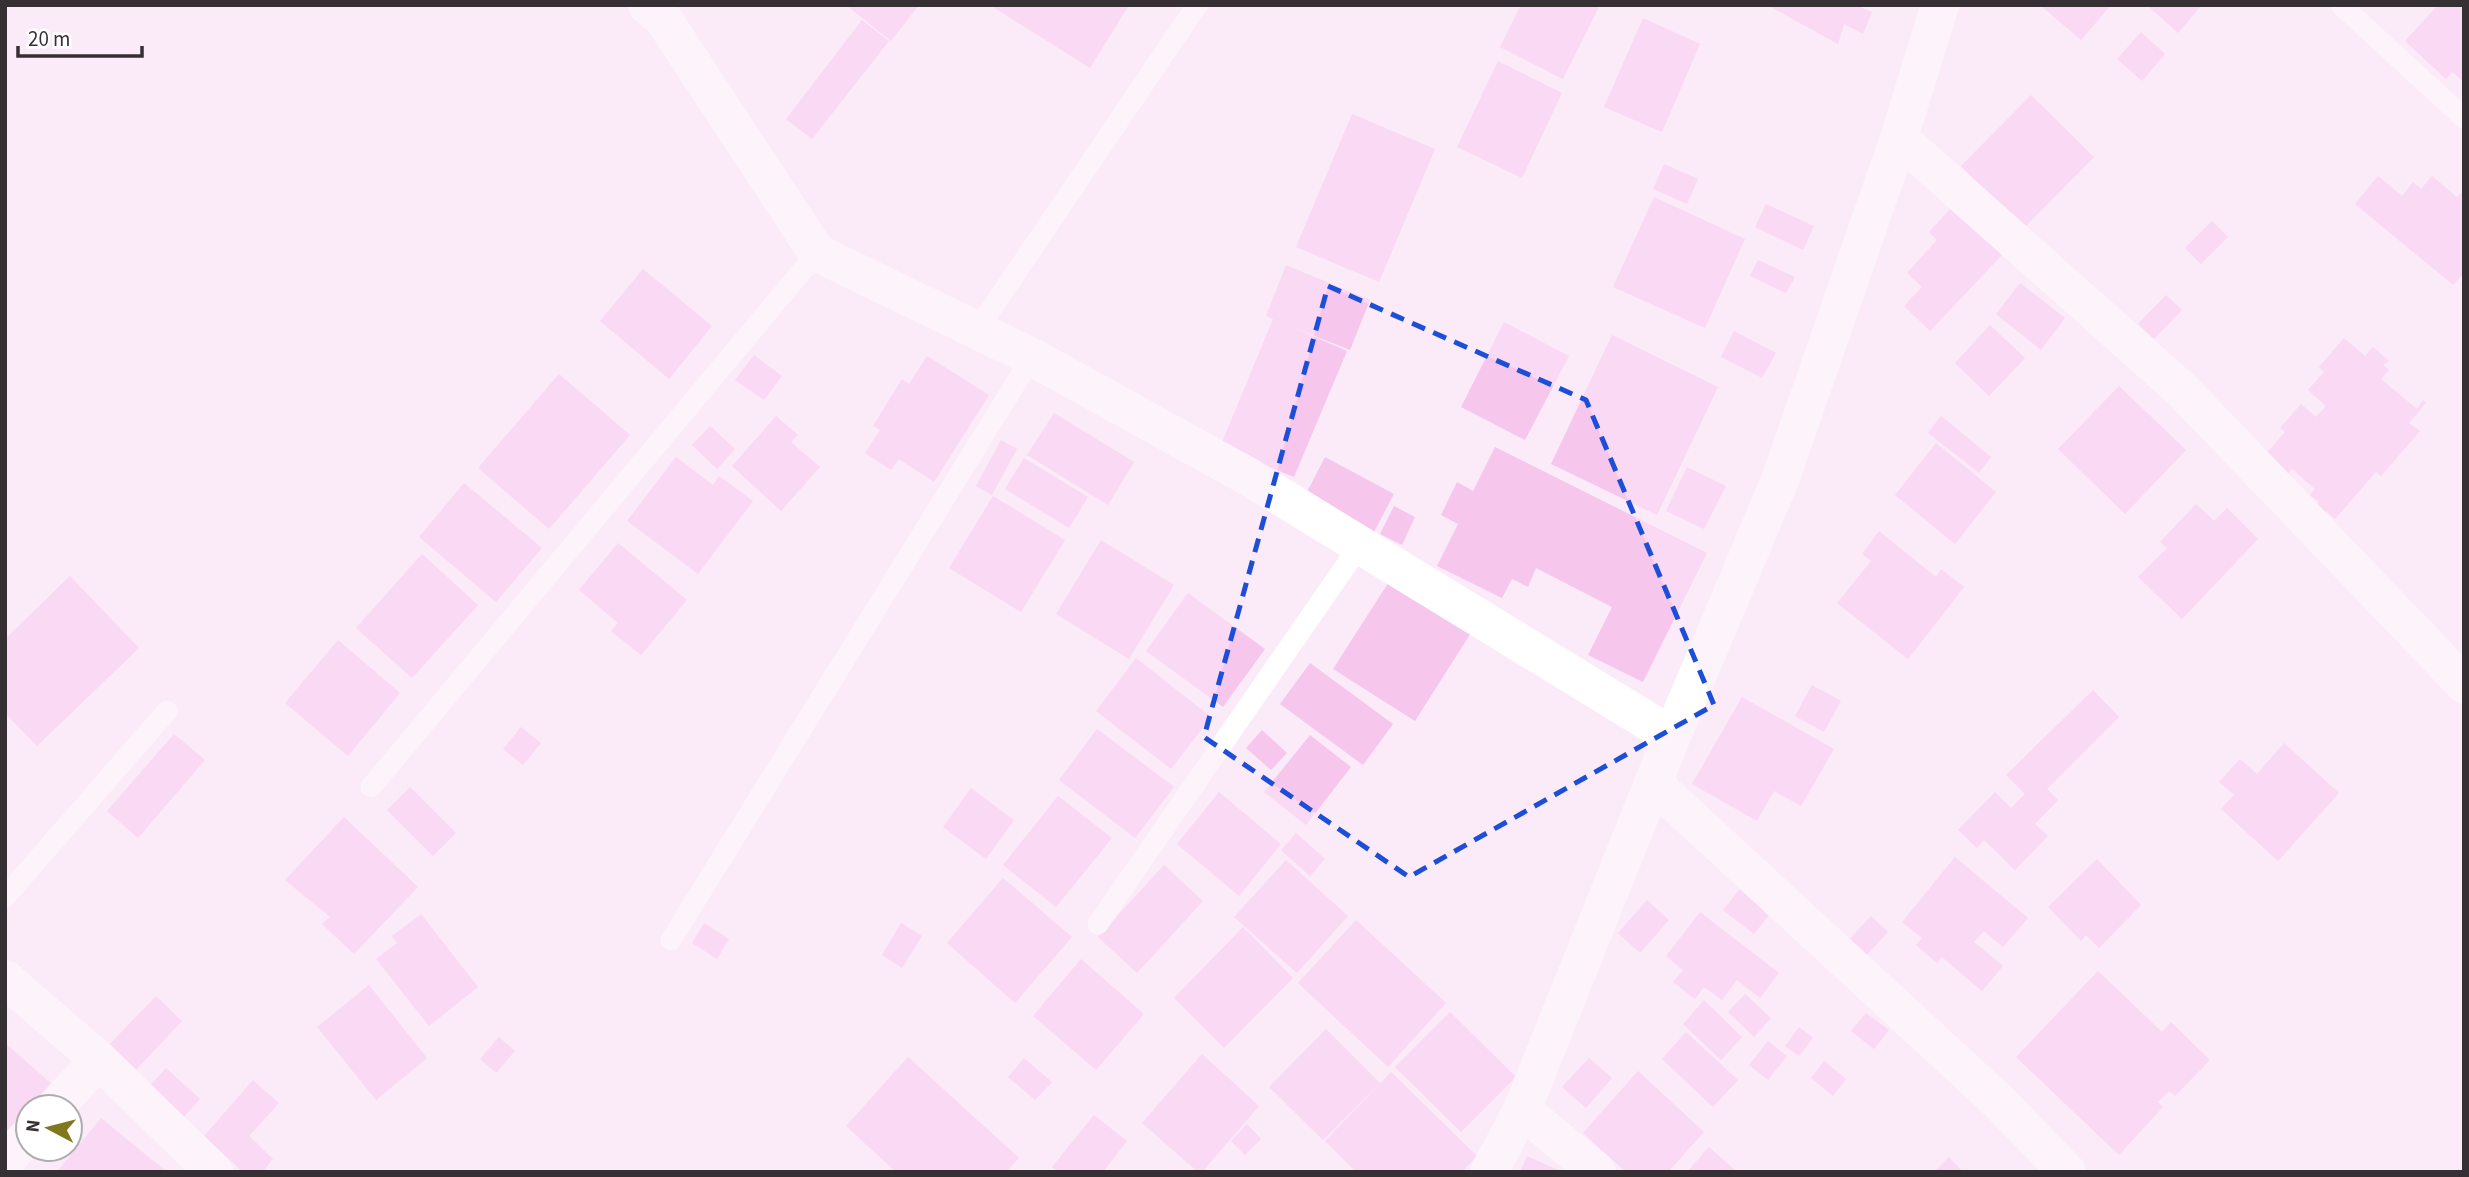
<svg xmlns="http://www.w3.org/2000/svg" width="2469" height="1177" font-family="'Source Sans 3',sans-serif">
<rect width="100%" height="100%" fill="#fbeaf7"/>
<path fill="#f6c6ed" d="M846,5h73l-28,36z
M990,5h139l-39,63z
M1521,5h79l-37,74 -63,-32z
M1767,5h89l16,7 -9,22 -19,-10 -6,20z
M2040,5h71l-30,35z
M2147,5h55l-24,28z
M2438,5h26v77l-12,-10 -6,7 -41,-38z
M1643,18l57,26 -38,88 -58,-25z
M862,20l27,21 -77,98 -26,-20z
M2141,32l24,22 -23,27 -25,-22z
M1498,61l64,32 -40,85 -65,-31z
M2031,95l63,62 -71,72 -62,-63z
M1352,114l83,35 -56,133 -83,-35z
M1664,164l34,15 -11,25 -34,-15z
M2378,176l24,20 11,-14 8,7 11,-13 25,21 7,-7v83l-11,12 -98,-81z
M1654,197l91,42 -40,89 -92,-41z
M1766,204l48,22 -11,24 -48,-23z
M1952,207l50,48 -72,76 -26,-25 18,-19 -15,-14 30,-33 -8,-8z
M2212,221l16,16 -27,27 -16,-16z
M1758,260l37,17 -9,16 -36,-17z
M1286,265l84,35 -20,50 -63,-25 60,26 -53,126 -74,-30 53,-128 -7,-3z
M643,269l69,57 -43,53 -69,-58z
M2020,283l45,35 -24,32 -45,-36z
M2166,295l16,15 -28,29 -16,-15z
M1504,322l65,34 -44,84 -64,-33z
M1990,325l35,33 -36,38 -34,-33z
M1734,331l42,22 -14,25 -41,-21z
M1612,335l106,52 -61,128 -106,-51z
M2344,338l21,18 8,-9 16,14 -6,4 6,5 -8,9 36,30 6,-9 3,3 -17,20 11,8 -39,45 -5,-4 -41,47 -9,-8 -6,6 -8,-7 7,-8 -9,-7 5,-6 -23,-20 -5,6 -23,-19 21,-24 -5,-4 21,-24 15,13 10,-11 -18,-16 16,-18 -5,-5z
M754,355l28,21 -18,24 -29,-20z
M927,356l62,39 -55,87 -35,-23 -8,11 -26,-17 15,-23 -7,-4 29,-47 7,5z
M559,374l71,61 -81,94 -71,-61z
M2119,386l67,64 -61,64 -67,-65z
M1054,413l80,49 -26,43 -81,-50z
M776,416l22,19 -7,7 29,25 -39,44 -49,-45z
M1941,416l50,41 -12,16 -51,-40z
M710,426l25,23 -18,20 -25,-24z
M1001,440l16,9 -25,46 -16,-9z
M1936,443l60,49 -41,52 -60,-49z
M1495,447l212,106 -64,129 -55,-27 24,-48 -76,-39 -8,19 -16,-8 -10,19 -65,-32 21,-42 -17,-9 16,-33 16,9z
M676,457l37,28 6,-9 34,25 -55,73 -71,-53z
M1325,457l69,37 -20,38 -69,-36z
M1024,458l64,39 -19,31 -64,-39z
M1687,467l39,19 -22,43 -38,-18z
M464,483l78,65 -46,54 -77,-65z
M993,496l72,44 -44,72 -72,-44z
M2196,504l18,17 13,-13 31,31 -76,80 -44,-42 29,-29 -7,-6z
M1394,506l21,11 -13,28 -22,-11z
M1879,531l57,46 5,-8 23,18 -56,72 -71,-56 34,-42 -9,-7z
M1101,540l73,45 -45,74 -73,-45z
M618,543l69,57 -46,55 -30,-24 7,-8 -39,-33z
M422,554l56,51 -66,73 -56,-50z
M70,576l69,72 -102,98 -32,-33v-74z
M1392,577l82,51 -59,93 -82,-52z
M1188,593l77,56 -42,58 -77,-56z
M338,640l62,53 -52,63 -63,-53z
M1136,658l75,59 -40,52 -75,-58z
M1310,663l83,61 -30,41 -83,-61z
M1812,685l29,16 -17,31 -29,-16z
M2093,690l26,27 -72,72 11,11 -23,24 13,12 -33,34 -31,-30 -7,8 -19,-18 37,-38 16,16 14,-14 -19,-19z
M1742,697l92,52 -33,57 -27,-15 -17,30 -65,-37z
M521,727l20,16 -18,22 -20,-16z
M1097,729l77,58 -39,51 -76,-58z
M1262,730l25,23 -16,17 -25,-22z
M174,734l31,26 -67,78 -31,-27z
M1310,735l41,32 -45,58 -42,-33z
M2284,743l55,50 -61,68 -57,-52 13,-14 -15,-13 21,-23 17,15z
M410,787l46,46 -23,23 -46,-46z
M971,788l43,32 -28,39 -43,-32z
M1219,792l62,52 -42,52 -62,-52z
M1058,796l54,42 -56,69 -53,-42z
M344,817l74,70 -64,67 -32,-30 8,-7 -45,-37z
M1296,833l29,26 -15,17 -29,-26z
M1955,857l73,61 -25,29 -19,-16 -10,11 29,24 -21,25 -40,-34 -5,6 -21,-18 6,-7 -20,-16z
M2097,859l44,46 -42,43 -13,-13 -5,6 -33,-34z
M1286,860l62,56 -51,57 -63,-56z
M1164,865l39,36 -66,72 -39,-36z
M1003,878l69,59 -57,66 -68,-60z
M1740,889l30,25 -16,20 -31,-24z
M1647,900l22,20 -29,33 -22,-20z
M1700,912l79,61 -19,25 -23,-18 -15,20 -18,-13 -9,12 -22,-17 10,-12 -17,-14z
M421,914l57,73 -49,39 -53,-67 21,-16 -5,-7z
M1871,916l17,16 -27,29 -17,-16z
M1356,920l90,83 -58,64 -90,-84z
M704,923l25,16 -12,20 -25,-16z
M901,923l21,13 -20,32 -20,-13z
M1243,927l50,51 -69,70 -50,-50z
M1081,959l63,55 -48,56 -63,-54z
M2098,971l64,61 9,-10 39,38 -35,36 -6,-5 -11,11 5,5 -44,48 -103,-98z
M369,985l58,73 -51,42 -59,-73z
M1745,994l26,24 -17,19 -26,-25z
M156,996l26,25 -49,52 -27,-25z
M1704,1000l38,37 -21,23 -38,-36z
M1450,1012l66,65 -55,55 -66,-65z
M1866,1013l23,17 -15,19 -23,-18z
M1799,1027l14,11 -14,18 -14,-10z
M1326,1029l54,54 -57,57 -54,-53z
M1686,1032l52,48 -25,27 -51,-48z
M499,1037l16,14 -19,22 -16,-14z
M1768,1041l19,15 -19,24 -19,-15z
M5,1043l49,43 -19,21h-7v8l-23,26z
M1202,1054l57,52 -57,66h-4l-56,-49z
M908,1057l111,101 -13,14h-110l-50,-46z
M1024,1058l28,24 -17,18 -27,-23z
M1589,1058l23,20 -26,30 -24,-21z
M1824,1061l22,18 -13,17 -22,-18z
M166,1068l34,31 -18,20 -35,-30z
M1638,1071l66,61 -36,40h-42l-43,-39z
M1391,1072l86,84 -15,16h-106l-31,-31z
M253,1080l26,23 -30,33 24,23 -11,13h-19l-39,-36z
M1094,1115l33,26 -24,31h-44l-7,-5z
M101,1118l66,54h-110z
M1247,1124l14,15 -16,16 -14,-14z
M1709,1147l28,25h-50z
M1527,1156l35,16h-42z
M1949,1157l14,15h-29z"/>
<g fill="none" stroke-linecap="round" stroke-linejoin="round">
<path stroke="#fff" stroke-width="21" d="M2341,5l123,113
M977,330l220,-325
M371,787l446,-534
M5,897l162,-186
M1098,924l262,-379
M671,940l361,-583"/>
<path stroke="#fff" stroke-width="38" d="M647,5l17,15 153,233 215,104 217,120 423,259
M1899,138l283,252 282,294
M1653,783l345,318 69,71
M5,979l94,81 115,112
M55,1107l44,-47
M1522,1110l75,62
M5,1161l23,-25
M1489,1172l33,-62 150,-374 108,-256 119,-342 41,-133"/>
</g>
<path d="M0 0H2469V1177H0ZM1328,286l258,114 128,305 -305,172 -205,-140z" fill="#fbeaf7" fill-opacity=".55" fill-rule="evenodd"/>
<path fill="none" stroke="#1d4ed8" stroke-width="5" stroke-dasharray="14 9" stroke-linejoin="round" d="M1328,286l258,114 128,305 -305,172 -205,-140z"/>
<rect width="2469" height="1177" fill="none" stroke="#362f34" stroke-width="14"/>
<g transform="translate(49 1128) rotate(277)"><circle r="33" fill="#ffffff" stroke="#afacae" stroke-width="2"/>
<path d="M0-5L12 26L0 18L-12 26Z" fill="#81781d"/>
<text y="-10" font-size="19" font-weight="bold" text-anchor="middle" fill="#362f34">N</text>
</g>
<path d="M18 46v10h124v-10" fill="none" stroke="#362f34" stroke-width="3.5"/>
<text x="28" y="46" font-size="21" fill="#362f34" stroke="#ffffff" stroke-width="5" paint-order="stroke">20 m</text>
</svg>
